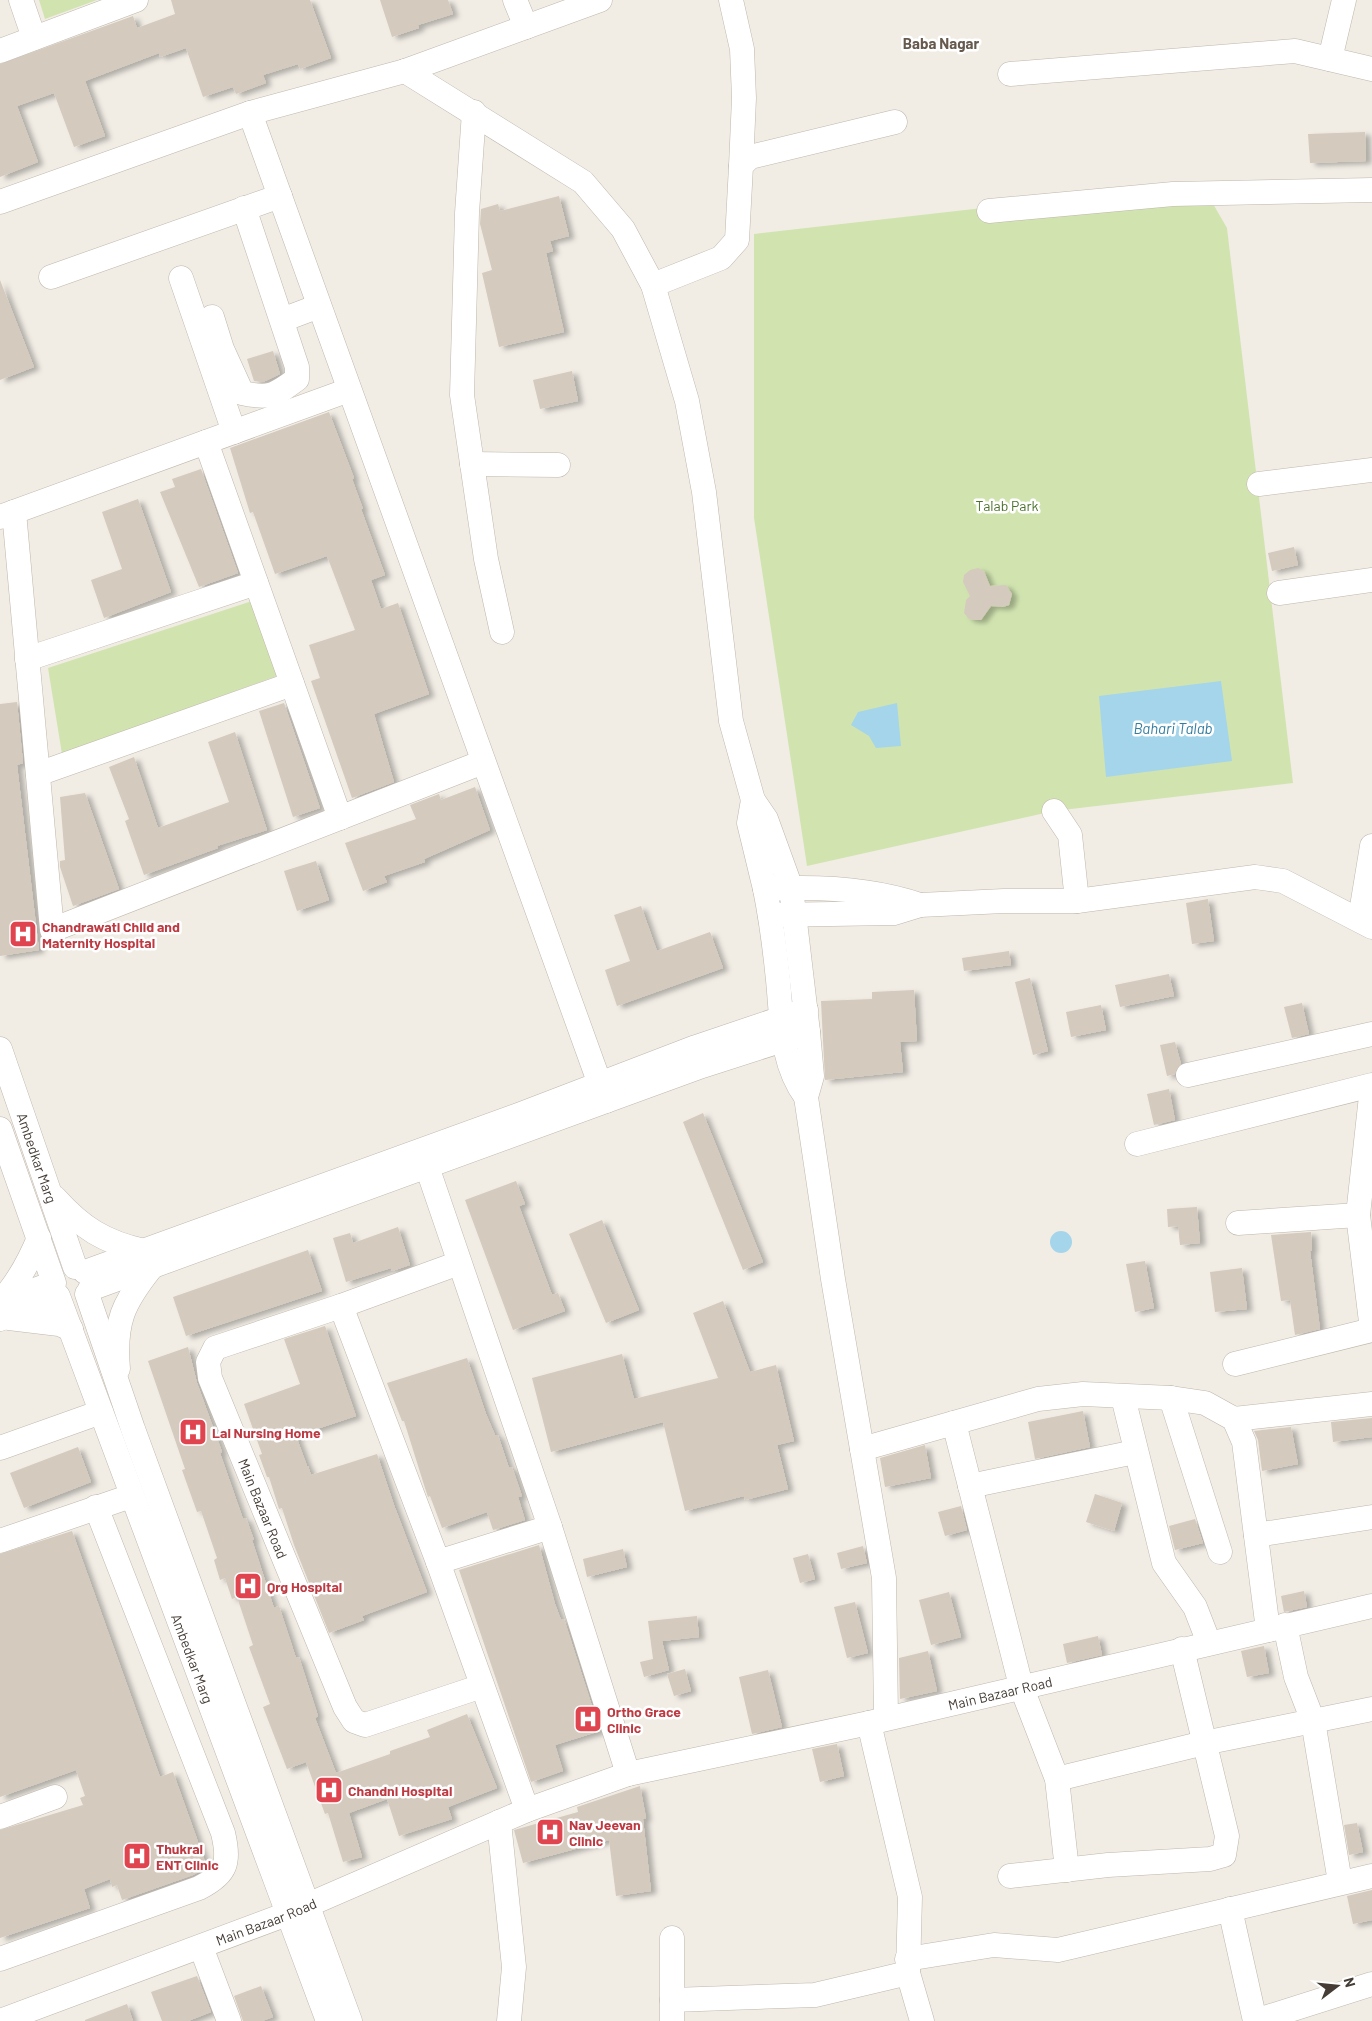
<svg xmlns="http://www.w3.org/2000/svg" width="1372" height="2021" font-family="Barlow,sans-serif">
<defs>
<filter id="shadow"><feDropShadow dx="5.5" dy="3" stdDeviation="2.5" flood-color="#0004"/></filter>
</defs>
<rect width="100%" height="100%" fill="#f1ede5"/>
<path fill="#d1e4b0" d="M39,0h58l-52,19z
M1201,183l26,45 66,555 -239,28 -247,55 -53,-348v-284z
M252,601l25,75 -215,78 -14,-86z"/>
<path fill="#a4d5eb" d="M1221,681l11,80 -126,16 -7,-81z
M897,703l4,43 -25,2 -7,-12 -18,-11 7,-13z
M1050 1242a11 11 0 1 1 22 0a11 11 0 1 1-22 0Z"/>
<path fill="#d5cabe" filter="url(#shadow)" d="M171,0h139l21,58 -31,11 -2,-5 -35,11 3,8 -30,11 -3,-7 -30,10 -17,-49 -26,9 -1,-4 -74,28 20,55 -31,11 -20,-54 -37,13 21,56 -38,15v-113l133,-48 4,12 38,-14z
M380,0h68l5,14 -35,11 1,3 -27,9z
M1365,132l1,29 -56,2 -2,-29z
M559,196l10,40 -19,5 3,10 -7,2 18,79 -65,15 -17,-74 10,-3 -12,-46 1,-15 17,-5 2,7z
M0,280l34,87 -34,13z
M273,351l7,23 -17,8 -9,-1 -7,-22z
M572,371l6,30 -38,8 -7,-29z
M329,412l25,66 -2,1 11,30h-2l24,66 -14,5 10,29 17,-6 31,91 -55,20 20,68 -42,16 -41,-117 9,-3 -11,-33 46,-15 -28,-74 -52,18 -22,-62 -3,1 -20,-65z
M201,469l37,104 -39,14 -39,-95 15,-5 -3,-8z
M138,499l33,93 -67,26 -13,-38 31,-11 -20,-57z
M1294,547l4,18 -26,6 -4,-18z
M978,568l6,3 6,15 16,-1 6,9 -3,11 -6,2 -12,-1 -10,14h-7l-5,-1 -5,-6 2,-13 4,-4 -7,-14 1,-7 6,-5z
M17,702l6,61 -6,2 22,185 -39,6v-252z
M284,703l36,105 -27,9 -34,-106z
M235,732l32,98 -50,16 1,2 -74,27 -19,-54 4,-2 -20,-52 25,-10 24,71 71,-26 -21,-60z
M475,787l15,43 -66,29 1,3 -41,14 3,6 -24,9 -18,-48 71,-24 -6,-14 29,-11 2,6z
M85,793l34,96 -46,17 -13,-39v-6l5,-1 -5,-63z
M316,861l13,39 -32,11 -13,-40z
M1208,899l6,42 -22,3 -6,-41z
M641,906l16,45 53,-19 13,36 -106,38 -12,-36 25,-9 -16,-46z
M1009,951l2,14 -47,6 -2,-13z
M1169,974l5,22 -54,11 -5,-22z
M1030,978l18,73 -15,4 -18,-73z
M914,990l3,51 -17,1 3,30 -78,8 -4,-79 51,-2v-7z
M1302,1003l7,31 -17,4 -8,-31z
M1101,1005l5,25 -35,7 -5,-25z
M1175,1042l6,22 -6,10 -8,2 -7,-31z
M1169,1089l6,31 -21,5 -7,-31z
M703,1113l60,149 -20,8 -60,-148z
M516,1181l9,23 -6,2 33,89 6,-2 7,18 -52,19 -48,-130z
M1197,1207l3,36 -20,2 -2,-19 -10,1 -1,-18z
M602,1220l37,90 -33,13 -37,-89z
M398,1227l12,38 -18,6 -1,-3 -45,14 -13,-44 17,-5 3,10z
M1311,1232l1,19h-2l10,78 -25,6 -5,-35 -9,1 -10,-66z
M308,1250l14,41 -136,45 -13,-39z
M1145,1261l9,47 -19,4 -9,-48z
M1242,1268l5,41 -32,3 -5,-40z
M723,1301l27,71 26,-7 18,76 -17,4 11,44 -43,11 -1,-4 -59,15 -22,-89 -112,30 -19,-74 90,-24 12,45 84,-21 -25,-65z
M325,1326l31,90 -60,20 11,30h1l3,9 66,-21 17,51 33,87 -65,24 2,4 -35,13 -35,-88 -12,-37 -3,1 -10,-32h-2l-8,-22 3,-1 -18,-50 56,-20 -16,-45z
M188,1347l9,36 25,69 -2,1 23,66 3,-1 8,22h-2l22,68 5,-2 17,52 3,-1 19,59 -3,2 21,55 54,-19v-3l40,-14 -3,-7 40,-16 30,74 -49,19 4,12 -53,17 -12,-37 -38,14 13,44 -19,5 -15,-49 -3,1 -19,-52 -19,7 -24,-62 7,-3 -21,-57 4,-2 -16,-48 -5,2 -7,-21 -5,2 -6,-20 3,-2 -16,-47 -4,1 -15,-42 3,-1 -37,-108z
M467,1358l19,56 9,21h3l11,33 3,-1 10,29 -4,1 7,23 -32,10 -6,-18 -45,16 -12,-32 -2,1 -3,-9 -21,-67h-2l-15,-38z
M1083,1411l7,36 -55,12 -7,-37z
M1372,1418v19l-39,5 -2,-20z
M1291,1427l7,37 -36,7 -4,-31 -4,-9z
M925,1445l6,33 -46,9 -5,-29z
M78,1447l13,35 -67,26 -14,-35z
M1095,1494l27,9 -8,28 -28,-9z
M961,1506l6,24 -22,6 -7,-24z
M1195,1519l8,24 -28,7 -6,-24z
M72,1531l88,246 13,-5 34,95 -14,8 -71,25 -5,-15 -5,2 -2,-8 -26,10 6,19 -90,30v-108l83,-25 -3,-7 5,-2 -9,-26 -76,27v-243z
M539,1545l16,59 6,16 3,-1 36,112 -45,14 8,26 -32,11 -72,-212z
M863,1546l4,17 -26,6 -4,-16z
M623,1549l4,18 -40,10 -4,-18z
M808,1554l7,25 -15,4 -7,-25z
M1304,1591l3,16 -23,5 -3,-16z
M949,1592l12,45 -30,8 -12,-45z
M855,1602l13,51 -21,5 -13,-51z
M697,1616l2,21 -37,4 7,29 -25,7 -4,-15 13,-3 -5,-38z
M1098,1636l4,19 -35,8 -4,-19z
M1264,1646l5,27 -22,4 -6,-26z
M928,1651l9,40 -37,8 -1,-41z
M685,1669l6,22 -17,5 -7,-22z
M768,1670l14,57 -30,7 -13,-57z
M837,1744l7,32 -24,6 -8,-33z
M640,1786l6,32 -3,1 8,72 -35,5 -7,-56 -86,23 -9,-33 64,-18 -1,-5z
M1357,1823l6,29 -14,3 -5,-30z
M1372,1890v30l-19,4 -6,-28z
M197,1976l14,36 -23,9h-26l-11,-29z
M261,1986l12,31 -11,4h-19l-9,-25z
M127,2004l6,17h-48v-1z"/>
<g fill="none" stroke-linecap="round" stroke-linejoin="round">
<defs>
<g id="minor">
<path d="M21,0l13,38"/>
<path d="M515,0l11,27"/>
<path d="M731,0l11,49 2,49 -3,68"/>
<path d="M0,51l136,-51"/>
<path d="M1330,59l14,-59"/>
<path d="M1010,74l285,-23 77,18"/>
<path d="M474,112l-7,101 -5,182 24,164 16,73"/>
<path d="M250,113l356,988"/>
<path d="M0,202l250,-89 155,-42 195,-71"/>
<path d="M989,211l184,-17 199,-4"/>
<path d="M51,277l229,-81"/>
<path d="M181,278l53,154"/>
<path d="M653,285l68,-27 16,-18 4,-74 9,-9 145,-35"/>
<path d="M212,317l10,32 20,44c27,6 32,3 55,-14v-12l-53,-159"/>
<path d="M282,320l37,-14"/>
<path d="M206,442l134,376"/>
<path d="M472,464l86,1"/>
<path d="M1259,484l113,-14"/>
<path d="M14,512l38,418 431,-168"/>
<path d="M0,517l349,-127"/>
<path d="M1279,593l93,-13"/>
<path d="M27,659l229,-76"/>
<path d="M38,774l254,-90"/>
<path d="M753,800l-4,23 16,66"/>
<path d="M1054,811l16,24 7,66"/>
<path d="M770,915l124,-2 26,-8 84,-4h73l178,-24 28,4 89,46"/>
<path d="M1360,919l12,-73"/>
<path d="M808,1032l4,44 -6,21 27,182 51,299 2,139"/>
<path id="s1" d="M0,1049l75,218"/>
<path d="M1188,1075l184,-41"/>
<path d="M806,1097c-25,-34 -24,-76 -28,-117 -3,-30 -7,-61 -13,-91 52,-3 106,-1 155,16"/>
<path d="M0,1129l54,154 -28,10"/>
<path d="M1137,1144l235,-59"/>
<path d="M422,1152l128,375 78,247"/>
<path d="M55,1198c27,30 49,44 89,53"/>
<path d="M1358,1215l14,115"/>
<path d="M1238,1223l120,-8 14,-128"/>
<path id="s2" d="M459,1263l-118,43 -126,42 -7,14 2,16 135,329 9,14 11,4 117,-39"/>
<path d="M85,1272l436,-158 175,-67 110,-37"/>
<path d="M90,1289l612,-223 106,-34 -17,-144 -25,-69 -13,-19 -22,-79 -27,-229 -17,-91 -34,-116 -30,-56 -40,-47 -178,-111"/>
<path d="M87,1294l46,135 217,592"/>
<path d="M0,1302c18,-19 29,-40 39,-64"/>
<path d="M341,1306l97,256 89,248"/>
<path d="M9,1318l50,6 12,5"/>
<path id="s3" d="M0,1319l58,-23 270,725"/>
<path d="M1235,1364l137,-34"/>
<path d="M118,1369c-4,-47 5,-66 33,-101"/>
<path d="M1123,1397l41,166 31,44 14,36"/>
<path d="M1171,1398l49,154"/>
<path d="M1234,1419l138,-15"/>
<path d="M954,1423l67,263 36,93 10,91"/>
<path d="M0,1448l101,-36"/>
<path d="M862,1449l176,-50 45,-5 88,4 34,5 29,16 10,23 24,188"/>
<path d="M970,1486l165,-34"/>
<path d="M1256,1535l116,-18"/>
<path d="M0,1541l131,-45"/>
<path d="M438,1562l112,-35"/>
<path d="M1285,1625l11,52 17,44 27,161"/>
<path d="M869,1723l41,174 -2,76 14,48"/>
<path d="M1057,1779l147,-36 168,-34"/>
<path d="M0,1817l55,-20"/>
<path d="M499,1822l15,145 -5,54"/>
<path d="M1010,1876l98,-11 102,-6 14,-4 3,-19 -45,-187"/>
<path d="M1230,1909l25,112"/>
<path d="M201,1947l28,74"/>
<path d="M0,1959l199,-71c28,-14 31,-26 24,-55l-127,-326"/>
<path d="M907,1959l87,-14 64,5 314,-74"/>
<path d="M672,2000l143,-5 93,-22"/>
<path id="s4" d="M0,2021l287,-107 240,-104 101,-36 241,-51 503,-117"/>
<path d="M672,2021v-83"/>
<path d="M1255,2021l117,-37"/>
</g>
</defs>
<use href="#minor" stroke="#bfb6ab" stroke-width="25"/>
<use href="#minor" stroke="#fff" stroke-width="24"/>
</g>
<defs>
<symbol id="hospital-square" viewBox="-11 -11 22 22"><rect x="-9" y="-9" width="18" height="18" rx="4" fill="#e0444e" stroke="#fff"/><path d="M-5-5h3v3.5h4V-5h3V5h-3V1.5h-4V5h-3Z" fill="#fff"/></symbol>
</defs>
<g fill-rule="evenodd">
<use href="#hospital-square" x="7" y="918" width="32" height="32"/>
<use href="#hospital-square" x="177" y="1416" width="32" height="32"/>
<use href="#hospital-square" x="232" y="1570" width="32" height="32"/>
<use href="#hospital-square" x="572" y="1703" width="32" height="32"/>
<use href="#hospital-square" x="313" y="1774" width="32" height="32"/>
<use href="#hospital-square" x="534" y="1816" width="32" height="32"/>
<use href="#hospital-square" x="121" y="1840" width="32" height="32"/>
</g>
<g text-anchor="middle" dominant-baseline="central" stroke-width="5" stroke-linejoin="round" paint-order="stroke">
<g font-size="14" fill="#4d712c" stroke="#fff">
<text x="1007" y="505">Talab Park</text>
</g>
<g font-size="14" font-weight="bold" fill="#be3a42" stroke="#fff" text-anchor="start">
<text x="42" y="926">Chandrawati Child and<tspan x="42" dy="16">Maternity Hospital</tspan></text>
<text x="212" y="1432">Lal Nursing Home</text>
<text x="267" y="1586">Qrg Hospital</text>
<text x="607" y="1711">Ortho Grace<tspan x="607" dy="16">Clinic</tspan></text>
<text x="348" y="1790">Chandni Hospital</text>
<text x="569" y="1824">Nav Jeevan<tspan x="569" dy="16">Clinic</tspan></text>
<text x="156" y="1848">Thukral<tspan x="156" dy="16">ENT Clinic</tspan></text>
</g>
<g font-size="14" fill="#443c35" stroke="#fff">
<text stroke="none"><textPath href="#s1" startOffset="115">Ambedkar Marg</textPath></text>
<text stroke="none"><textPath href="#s2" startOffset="431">Main Bazaar Road</textPath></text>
<text stroke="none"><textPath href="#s3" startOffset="449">Ambedkar Marg</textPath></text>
<text stroke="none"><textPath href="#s4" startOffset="1056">Main Bazaar Road</textPath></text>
<text stroke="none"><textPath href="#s4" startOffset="284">Main Bazaar Road</textPath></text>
</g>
<g font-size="15" font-weight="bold" fill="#66594d" stroke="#fff">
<text x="941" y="43">Baba Nagar</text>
</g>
<g font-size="15" font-style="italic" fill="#337da1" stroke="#fff">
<text x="1173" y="728">Bahari Talab</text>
</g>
</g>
<g transform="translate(1337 1986) rotate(74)" stroke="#ffffff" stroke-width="4" paint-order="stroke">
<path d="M0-4L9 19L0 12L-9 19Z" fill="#443c35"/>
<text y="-8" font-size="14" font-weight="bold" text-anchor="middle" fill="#443c35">N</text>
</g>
</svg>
